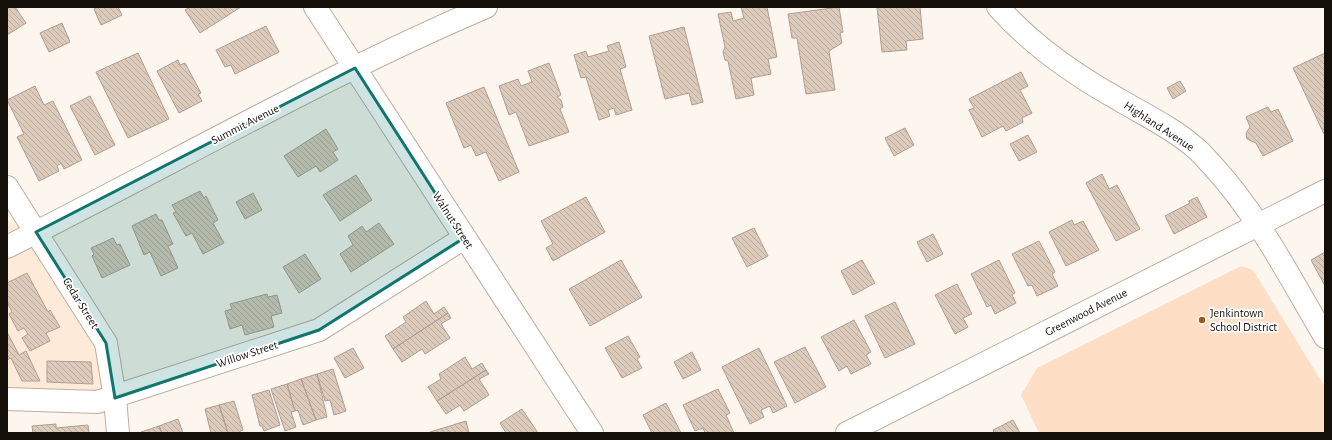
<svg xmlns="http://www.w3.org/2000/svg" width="1332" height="440" font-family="'Alegreya Sans',sans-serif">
<defs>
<pattern id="building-back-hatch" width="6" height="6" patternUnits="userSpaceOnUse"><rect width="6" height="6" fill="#dccabb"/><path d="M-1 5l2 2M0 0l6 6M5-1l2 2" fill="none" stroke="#bcac9f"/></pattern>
</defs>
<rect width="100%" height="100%" fill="#fdf6ef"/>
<path fill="#feead9" d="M7,221l29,11 70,111 9,55 -108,1z"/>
<path fill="#fedec4" d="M1241,266l12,4 72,117v46h-286l-18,-38 16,-27z"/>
<path fill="url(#building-back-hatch)" stroke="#b09e90" d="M7,7h8l11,16 -19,12z
M98,7h20l4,8 -21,10 -7,-16z
M190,7h51l-41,26 -15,-23z
M741,7h26l10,50 -9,2 3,15 -20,4 3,17 -18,4 -8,-38 -3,-1 -2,-8 2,-5 -7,-33 13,-2 2,9 11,-3z
M839,7l4,25 -3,1 2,10 -13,8 6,39 -29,4 -9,-56h-5l-4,-24z
M877,7h43l3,32 -17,2 1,9 -25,2z
M62,23l8,19 -21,10 -9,-19z
M266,26l13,26 -44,22 -4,-9 -6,2 -9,-17z
M684,27l19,75 -11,3 -3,-12 -24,6 -16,-63z
M619,42l7,25 -6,2 12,41 -16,5 -2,-7 -6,2 2,6 -11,4 -13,-43 -5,1 -7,-23 12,-4 2,6 21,-6 -2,-5z
M138,53l31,66 -41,19 -32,-66z
M1325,53v81h-1l-31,-66z
M178,60l2,5 5,-2 16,30 -3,1 4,7 -23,12 -22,-42z
M549,63l12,32 -4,2 4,3 2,7 -3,2 9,23 -40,14 -13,-34 -7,3 -10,-29 19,-7 3,7 11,-4 -4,-11z
M1021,72l7,14 -8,4 12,23 -10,5 1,4 -17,9 -3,-5 -21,11 -13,-27 5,-2 -5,-9z
M1180,81l6,10 -13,8 -6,-11z
M35,86l9,19 9,-4 29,59 -18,9 -3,-6 -4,3 2,5 -20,10 -22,-44 7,-3 -17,-34z
M484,87l35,85 -20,9 -13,-29 -10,4 -5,-11 -7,3 -18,-45z
M90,96l25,49 -20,10 -25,-49z
M1268,107l3,5 7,-3 15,32 -30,15 -7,-13 -9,-4 -1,-6 4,-6 -4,-10z
M905,128l9,17 -20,11 -9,-18z
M326,129l12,20 -5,3 5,8 -18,12 -4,-6 -18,11 -14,-21z
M1028,135l9,17 -18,9 -9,-17z
M1102,174l7,15 8,-4 23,44 -24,12 -30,-58z
M356,175l16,25 -32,21 -17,-26z
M200,191l4,7 2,-2 12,24 -5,3 11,20 -21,11 -11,-21 -6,3 -13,-23 3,-1 -4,-7z
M253,193l9,17 -17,9 -9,-17z
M586,197l19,35 -52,29 -7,-13 7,-4 -12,-23z
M1197,197l10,20 -33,17 -9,-18 25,-13 -1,-2z
M156,214l3,6h3l11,24 -5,2 10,22 -17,8 -11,-24 -6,3 -12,-29z
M1072,220l2,5 9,-4 16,29 -33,16 -17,-34z
M379,223l15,21 -43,28 -11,-18 13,-9 -5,-9 14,-10 4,6z
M754,228l14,28 -21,11 -15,-29z
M933,234l10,20 -16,8 -10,-20z
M113,238l4,7 3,-1 10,21 -28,13 -10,-22 2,-2 -3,-6z
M1039,241l16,31 -3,2 6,12 -21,10 -5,-11 -4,1 -16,-32z
M1325,252v34l-14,-26z
M305,254l16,25 -22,14 -16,-26z
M621,260l21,37 -52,29 -21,-37z
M862,260l13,23 -22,12 -12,-24z
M999,260l16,33 -3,2 4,8 -21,11 -4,-9 -4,2 -16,-33z
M27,273l21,39 2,-2 10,17 -14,6 4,8 -20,10 -8,-13 6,-4 -4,-6 -6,3 -9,-17 3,-2 -5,-10v-19z
M957,284l15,30 -9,4 5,9 -13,7 -20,-39z
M267,294l1,3 9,-2 5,18 -11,3 3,11 -29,8 -3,-10 -12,4 -5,-18 7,-2 -2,-5z
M426,301l8,13 10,-7 4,6 -55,36 -8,-13 21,-14 -3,-5z
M895,302l20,42 -30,14 -20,-42z
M448,313l3,5 -10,6 9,14 -25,16 -3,-5 -20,13 -9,-13z
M854,320l17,32 -5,3 5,9 -20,10 -4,-8 -8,5 -18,-34z
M7,332l12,23 7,-4 14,30h-18l-11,-23 -4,2z
M628,336l12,21 -3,2 5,9 -20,10 -17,-30z
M805,347l21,40 -31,16 -21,-41z
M353,348l11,20 -19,10 -11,-20z
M759,348l28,58 -14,7 -3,-7 -9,4 3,7 -14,7 -28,-57z
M692,352l9,18 -18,9 -9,-17z
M465,357l7,12 10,-6 4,7 -49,31 -9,-14 13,-8 -2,-5z
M47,361l44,1 2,22 -46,-2z
M333,369l13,42 -12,4 -4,-15 -5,1 -8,-27z
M486,370l3,4 -10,5 10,16 -25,16 -4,-6 -14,9 -9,-13z
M317,374l10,43 -11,3 -15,-41z
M301,379l15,41 -13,5 -5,-15 -3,1 -8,-27z
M287,384l8,27 -4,1 5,15 -11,4 -14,-42z
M718,389l12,24 -4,2 8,18h-29l-2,-5 -8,3 -12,-26z
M269,390l11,35 -16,6 -2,-5h-2l-8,-31z
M234,401l9,29 -3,1v2h-12l-9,-28z
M666,403l15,30h-29l-9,-18z
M219,405l9,28h-17l-6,-24z
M522,409l16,24h-32l-6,-10z
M178,419l5,14h-21l-3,-7z
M1013,420l7,13h-26l-1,-3z
M466,421l3,12h-42z
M56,424v4l32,-3 1,8h-56l-1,-7z
M159,426l3,7h-21v-1z"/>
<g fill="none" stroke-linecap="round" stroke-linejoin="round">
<defs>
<path id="street" d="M998,7c33,37 77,68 120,92 25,15 53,28 75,47 7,5 13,13 19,19 47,51 78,113 113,172
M7,187l99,156 9,55 3,35
M7,399l90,3 222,-72 145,-92
M847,433l478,-242"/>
<path id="secondary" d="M315,7l277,426
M7,247c160,-80 315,-170 479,-240"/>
</defs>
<use href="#street" stroke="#bfad9f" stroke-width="24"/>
<use href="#secondary" stroke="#bfad9f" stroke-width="24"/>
<use href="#street" stroke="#fff" stroke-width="22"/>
<use href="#secondary" stroke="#fff" stroke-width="22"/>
</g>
<path fill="#0f766e" fill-opacity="0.2" stroke="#0f766e" stroke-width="3" stroke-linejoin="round" d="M355,68l109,170 -145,92 -204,68 -9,-55 -70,-111z"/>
<circle fill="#985c1e" stroke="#fff" stroke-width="1.5" cx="1202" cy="320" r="4"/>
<g text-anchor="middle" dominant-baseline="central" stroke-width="3.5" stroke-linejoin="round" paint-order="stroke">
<g font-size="12" fill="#150f0a" stroke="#fff">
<text transform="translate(245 124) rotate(-27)">Summit Avenue</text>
<text transform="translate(1159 126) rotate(33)">Highland Avenue</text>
<text transform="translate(453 220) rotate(57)">Walnut Street</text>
<text transform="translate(81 303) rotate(58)">Cedar Street</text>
<text transform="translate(1086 312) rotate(-27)">Greenwood Avenue</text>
<text transform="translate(247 354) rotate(-18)">Willow Street</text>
</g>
<g font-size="12" fill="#150f0a" stroke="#fff" text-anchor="start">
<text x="1210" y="313">Jenkintown<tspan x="1210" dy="14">School District</tspan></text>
</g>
</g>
<rect width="1332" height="440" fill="none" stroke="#150f0a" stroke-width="16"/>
</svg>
